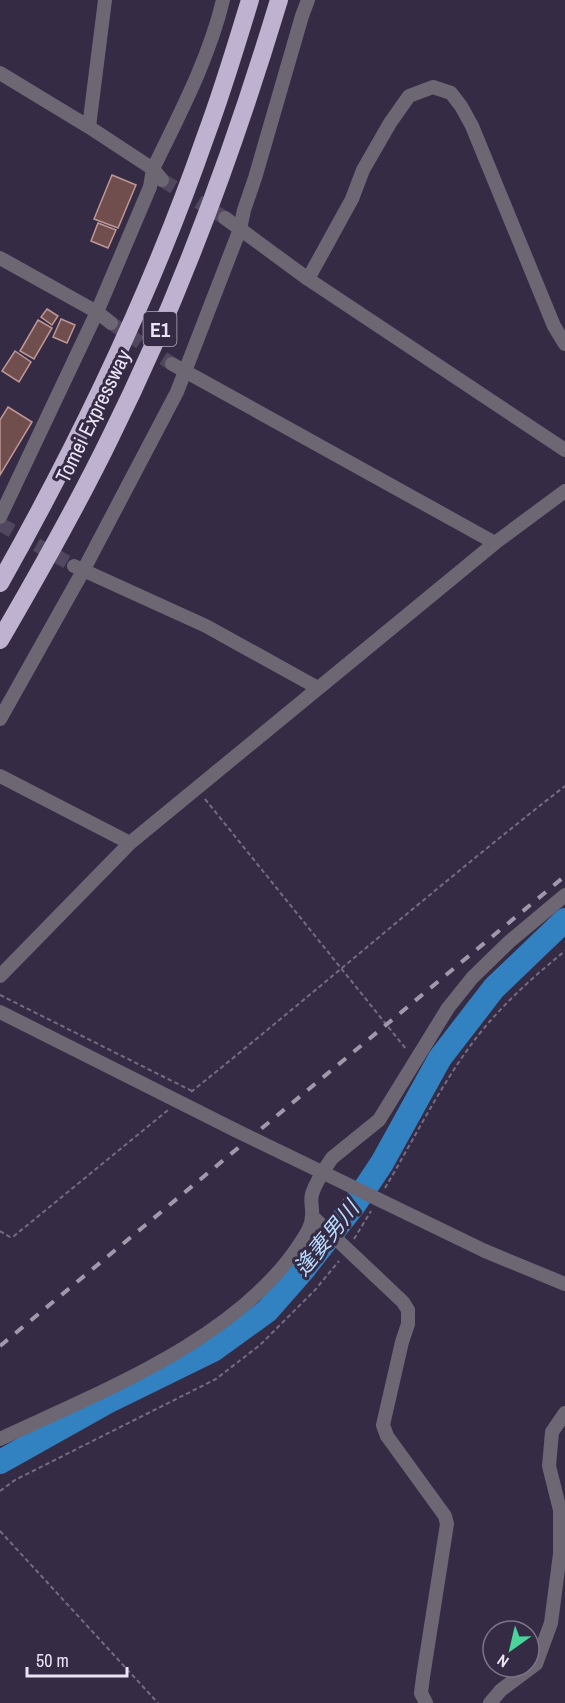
<svg xmlns="http://www.w3.org/2000/svg" width="565" height="1703" font-family="'Archivo Narrow','Noto Sans JP',sans-serif">
<rect width="100%" height="100%" fill="#362b44"/>
<g fill="none" stroke-linecap="round" stroke-linejoin="round">
<path stroke="#3281c1" stroke-width="24" d="M0,1462l107,-60 106,-52 54,-39 36,-41 51,-65 28,-42 58,-105 54,-70 71,-68"/>
</g>
<path fill="#704e4e" stroke="#bd9795" stroke-width="1.5" d="M112,175l24,10 -18,43 -24,-9z
M98,223l18,7 -8,18 -17,-7z
M47,309l11,7 -6,9 -11,-8z
M61,319l14,6 -8,18 -14,-6z
M38,320l14,8 -18,31 -14,-8z
M15,351l16,11 -12,20 -17,-11z
M8,407l24,15 -32,53v-55z"/>
<g fill="none" stroke-linecap="round" stroke-linejoin="round">
<path stroke="#51475e" stroke-width="14" stroke-dasharray="14 7" stroke-linecap="butt" d="M162,180l63,38
M111,323l61,41
M0,524l74,42"/>
<path stroke="#756c82" stroke-width="2" stroke-dasharray="4.5 3" stroke-linecap="butt" d="M205,799l201,250
M0,995l192,96
M191,1092c126,-101 247,-207 374,-306
M385,1188c32,-54 65,-122 106,-168 22,-25 48,-48 74,-69
M0,1231l10,6 4,-1 154,-126
M354,1239l17,-28
M0,1491l15,-11 201,-101 44,-34 55,-55 24,-29
M0,1531l158,172"/>
<path stroke="#6d6774" stroke-width="14" d="M0,73l89,54 64,42 9,11
M89,127l16,-127
M225,218l83,61 257,171
M0,258l97,54 14,11
M308,279l44,-80 11,-29 27,-47 19,-27 24,-9 18,6 10,13 11,20 82,200 11,18
M172,364l323,179
M0,517l97,-205 53,-125 3,-18c26,-54 56,-110 70,-169
M74,566l132,60 112,62
M0,719l83,-148 94,-179 63,-163 4,-19 11,-32 47,-162 6,-16
M0,776l130,67
M0,976l130,-133 365,-300 70,-52
M0,1012l235,118
M312,1216l91,86 5,8v14l-6,18 -19,83 4,11 58,80 2,8 -24,153 -2,16 5,10
M485,1251l80,33
M0,1439c100,-47 236,-99 299,-194 5,-7 13,-20 13,-29 1,-7 -2,-14 0,-22 4,-12 13,-26 20,-36l47,-38 69,-112 24,-30 37,-36 56,-47
M490,1703l11,-13 35,-26 15,-41 9,-69v-44l-11,-44 3,-34 13,-19"/>
<path stroke="#bfb1d0" stroke-width="18" d="M0,583c79,-140 152,-293 205,-445 17,-45 31,-92 45,-138
M0,640c39,-67 77,-134 111,-204 69,-139 123,-287 168,-436"/>
<path stroke="#a098ab" stroke-width="4" stroke-dasharray="10 10" stroke-linecap="butt" d="M0,1346l565,-470"/>
<path stroke="#6d6774" stroke-width="14" d="M235,1130l250,121"/>
</g>
<g text-anchor="middle" dominant-baseline="central" stroke-width="6" stroke-linejoin="round" paint-order="stroke">
<rect fill="#362b44" stroke="#b4acbf" stroke-width="1.5" x="143.5" y="312" width="33" height="34" rx="4.5"/>
<g font-size="20" font-weight="bold" fill="#eae4f4">
<text x="160" y="329">E1</text>
</g>
<g font-size="21" fill="#eae4f4" stroke="#362b44">
<text transform="translate(93 416) rotate(-64)">Tomei Expressway</text>
</g>
<g font-size="22" font-style="italic" fill="#b8dcff" stroke="#362b44">
<text transform="translate(326 1238) rotate(-51)">逢妻男川</text>
</g>
</g>
<g transform="translate(511 1649) rotate(214)"><circle r="28" fill="#362b44" stroke="#7e758a" stroke-width="1.5"/>
<path d="M0-4.5L10 22L0 15L-10 22Z" fill="#49d49c"/>
<text y="-9" font-size="16" font-weight="bold" text-anchor="middle" fill="#eae4f4">N</text>
</g>
<path d="M27 1667v9h100v-9" fill="none" stroke="#eae4f4" stroke-width="3"/>
<text x="36" y="1667" font-size="18" fill="#eae4f4" stroke="#362b44" stroke-width="4.5" paint-order="stroke">50 m</text>
</svg>
